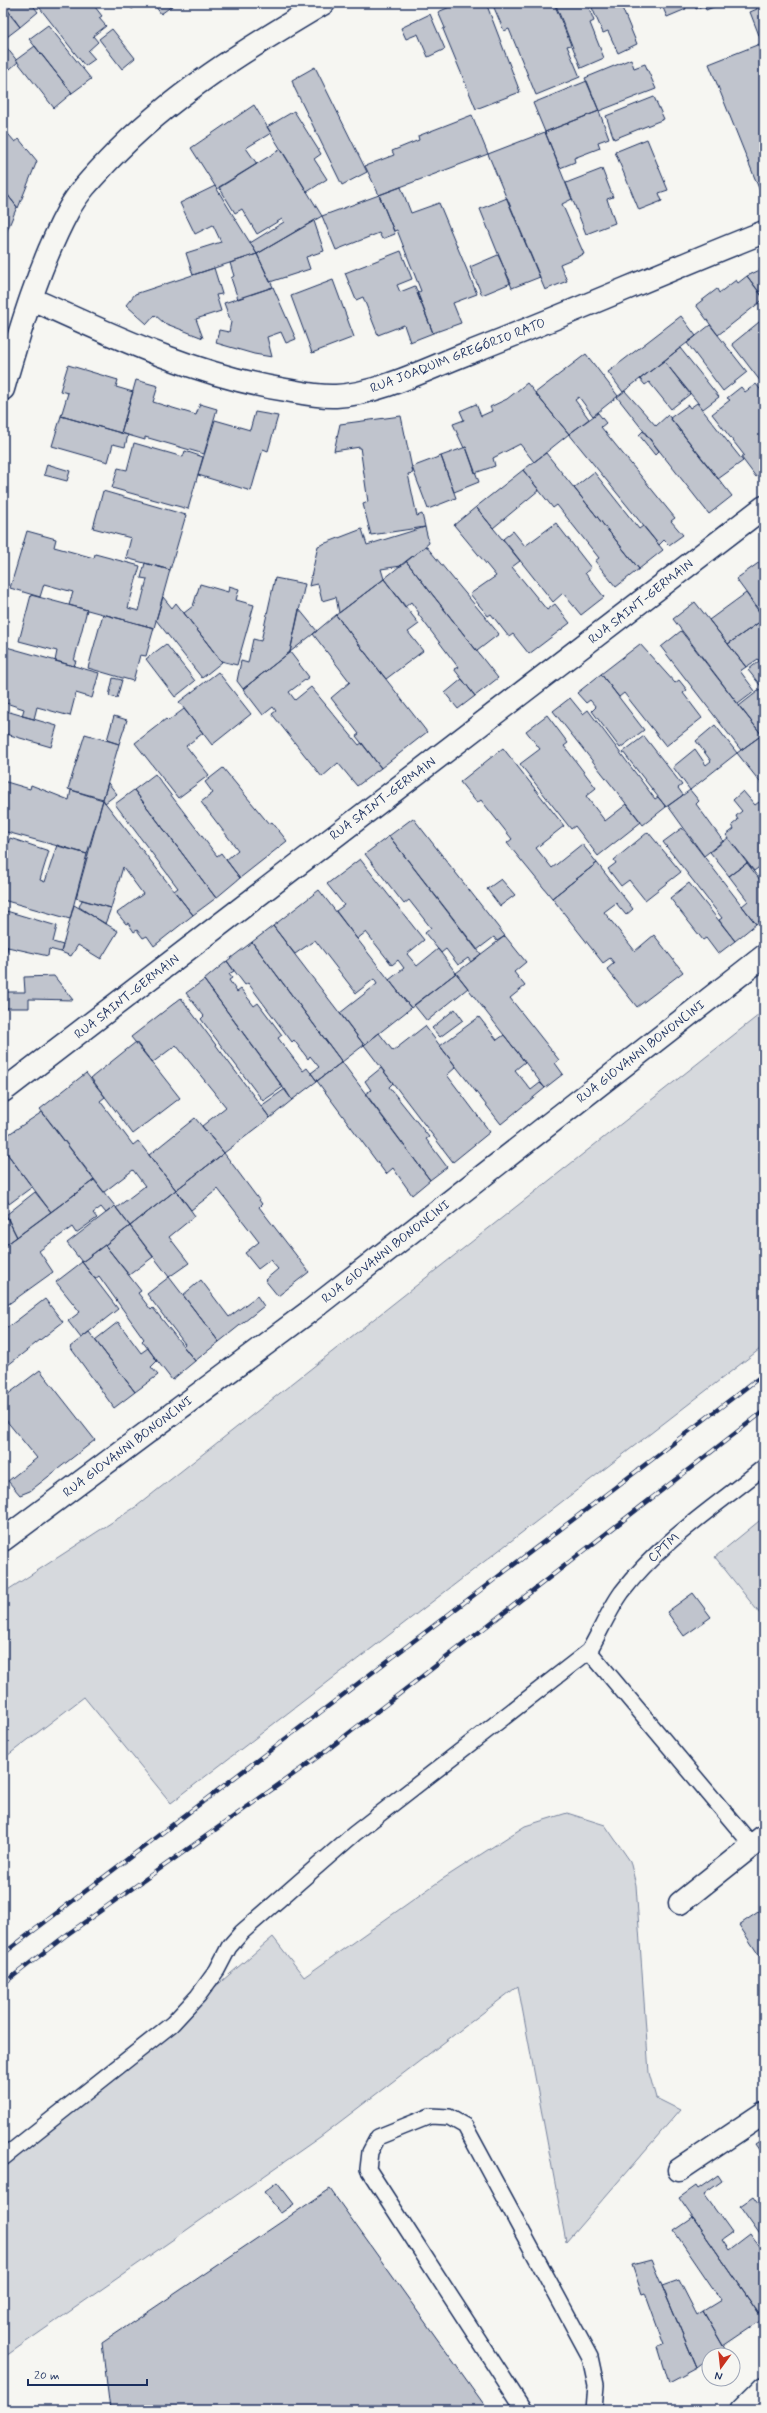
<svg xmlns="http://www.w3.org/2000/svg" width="767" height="2413" font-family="Mynerve,sans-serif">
<rect width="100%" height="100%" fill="#f6f6f2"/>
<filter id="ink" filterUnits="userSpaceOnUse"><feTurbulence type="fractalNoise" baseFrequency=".025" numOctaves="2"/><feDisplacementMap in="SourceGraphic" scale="8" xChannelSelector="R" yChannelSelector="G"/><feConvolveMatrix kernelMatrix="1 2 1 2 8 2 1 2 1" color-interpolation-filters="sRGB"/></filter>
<g filter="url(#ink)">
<path fill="#d6d9dd" stroke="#78849e" d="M764,1011v335l-593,457 -87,-106 -81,62v-166l134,-87z
M764,1517v102l-49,-62z
M567,1813l38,12 25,36 6,24 13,188 7,25 24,12 -114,132 -48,-256 -198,151 -317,221v-195l169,-139 101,-87 31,40 137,-97 84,-54z"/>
<path fill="#c0c4cd" stroke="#1b2f5e" d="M3,3h28l7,9 -18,15z
M36,3h56l10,13 -3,2 7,8 -13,10 5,6 -10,9 7,8 -10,7z
M127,3h13l-8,6z
M153,3h23l-15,11z
M459,3h27l34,89 -44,17 -33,-80 2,-1 -7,-16z
M492,3h62l17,42 -4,1 13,31 -44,18 -27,-66 -5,2z
M555,3h32l7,18 -4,2 14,35 -23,10z
M590,3h30l17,41 -19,9 -10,-22 -5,2z
M661,3h23l2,6 -19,8z
M694,3h21l1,3 -10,4 -2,-5 -8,4z
M754,3h10v39l-2,1 -12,-31 7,-3z
M3,6l17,21 -17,13z
M430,14l15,35 -17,8 -10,-23 -12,5 -5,-11z
M48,25l43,54 -19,14 -43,-54z
M112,29l23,29 -13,11 -23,-30z
M3,43l15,19 -15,13z
M762,43l2,5v147l-2,1 -53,-132z
M35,46l37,47 -18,15 -38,-48z
M631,59l3,9 11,-4 11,25 -57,22 -14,-33z
M315,67l52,105 -25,13 -48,-98 -2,-7z
M587,81l12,30 -54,21 -12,-29z
M654,97l10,22 -50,20 -8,-23z
M254,105l17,28 -25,15 11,16 -40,25 -26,-41z
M294,111l27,43 -7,5 13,20 -20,13 -40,-65z
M599,111l10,27 -11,4 2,6 -26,10 1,4 -15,6 -15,-36z
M472,115l16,39 -109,41 -14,-29 29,-11 -2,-4 27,-11 -1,-4z
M3,128l12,14 4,-3 18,22 -19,47 -15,-19z
M545,132l27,67 -10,5 22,50 -24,10 7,17 -22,9 -57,-136z
M647,139l21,51 -9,3 3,8 -23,9 -24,-58z
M281,149l41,67 -65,38 -7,-11 34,-21 -2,-3 -25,15 -15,-25 -7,4 -16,-26z
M602,169l11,28 -6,2 8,24 -29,11 -20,-51z
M215,186l42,68 -64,21 -7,-22 35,-11 -8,-17 -18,9 -15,-31z
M401,187l10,26 28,-10 38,91 -24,9 8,20 -28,10 -16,-40 4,-2 -24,-61 -3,1 -15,-36z
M3,189l14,18 -14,33z
M379,195l16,39 -13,5 -3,-6 -43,17 -14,-34z
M507,198l33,79 -28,11 -32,-79z
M314,221l10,30 -18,6 4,12 -40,13 -13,-28z
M401,251l11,28 -15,6 3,7 15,-6 18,47 -23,9 -6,-17 -26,10 -15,-38 -7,3 -11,-27z
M257,254l16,33 -35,12 -7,-21 3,-2 -4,-13z
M498,255l13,28 -29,12 -12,-28z
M214,268l8,26 -6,1 5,16 -25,8 7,19 -39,-15 -9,-8 -8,9 -21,-19 9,-11z
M764,268v30l-17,-22z
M747,276l17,23 -46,36 -22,-30 21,-16 2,4 17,-13 2,3z
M333,280l21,57 -42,16 -21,-57z
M273,287l23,52 -10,4 -5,-11 -14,5 5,20 -18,-3 -38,-11 3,-13 10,2 2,-10 -7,-19z
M681,316l15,20 -73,56 -15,-20z
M764,318v68l-32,-42z
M710,325l37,47 -24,19 -36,-48z
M680,348l39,49 -16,12 -39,-48z
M586,354l32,42 -25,20 -14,-19 -4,3 14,19 -20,15 -34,-41z
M664,361l26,33 -19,15 -22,-27 -4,3 -5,-6z
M68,365l50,15 -2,7 17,5 -12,41 -60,-17 7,-23 -8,-2z
M136,380l22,6 -5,16 43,13 4,-11 17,5 -13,45 -59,-17v3l-24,-7z
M527,383l42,51 -35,28 -14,-18 -27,14 2,8 -20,7 -9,-26 -2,1 -11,-24 11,-4 -4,-9 16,-7 5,12 11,-5 -2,-4 17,-8z
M756,384l8,10 -2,18 2,2v57l-8,6 -15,-20 3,-2 -32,-41 18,-14 -3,-2 14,-11 4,5z
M625,391l31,35 12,-11 64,81 -23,18 -92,-117z
M697,403l46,58 -25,18 -48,-61 18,-13 2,3z
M255,412l23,4 -10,35 -5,-2 -12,42 -53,-16 17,-55 35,10z
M598,413l8,10 -5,4 74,91 -4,3 12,14 -14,10 -5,-5 -5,5 -90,-111z
M61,416l67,19 -3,12 -12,-3 -5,18 -56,-16z
M401,416l12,57 -5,1 9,42 5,-2 3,13 -54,8 -8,-31 5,-2 -8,-55 -26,4 6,-27z
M643,431l16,20 -4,4 -16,-20z
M134,443l49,14 2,-6 18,6 -15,52 -76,-21 6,-20 9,2z
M466,447l13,35 -25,10 -13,-36z
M546,453l93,116 -23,18 -21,-26 4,-3 -42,-53 -4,3 -30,-38z
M441,456l15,42 -28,11 -16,-42z
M47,464l23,7 -3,10 -23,-6z
M523,470l16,20 -46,38 -17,-21z
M594,472l45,57 4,-3 20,24 -24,19 -65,-81z
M103,491l83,24 -16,55 -44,-12 5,-20 -38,-10z
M476,507l44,54 -8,6 35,43 8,-6 15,19 -41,31 -16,-20 -4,3 -18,-23 -3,2 -18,-22 26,-18 -42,-51z
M556,523l35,45 -6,5 19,24 -23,18 -18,-22 -10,9 -50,-63 10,-8 12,15z
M425,527l4,16 -28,23 -20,3 3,10 -45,34 -3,-16 -14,4 -4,-17 -9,2 9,-40 44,-17 5,16z
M27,531l29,8 -2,8 40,11 1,-4 45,12 -12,42 11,3 8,-32 -6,-1 4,-15 25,7 -16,58 -85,-23 4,-13 -29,-8 -4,13 -30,-9z
M426,546l73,88 -22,17 -71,-90z
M764,559v58l-28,-38z
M406,561l92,117 -23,18 -21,-27 4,-2 -40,-53 1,-1 -8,-11 -6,5 -21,-28z
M275,578l30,6 -15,68 -47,37 -6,-8 4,-20 7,2 5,-24 8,2z
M384,579l35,45 -11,8 15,19 -37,28 -50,-64z
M200,584l28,8 1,-6 10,3 -3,11 18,5 -17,60 -16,-4 -37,-48 9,-7z
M746,593l18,26 -36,25 -19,-24z
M31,595l56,15 -13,51h2l-2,5 -19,-5 2,-10 -38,-10z
M163,597l9,11 4,-5 46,59 -20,16 -46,-58z
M695,602l51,65 -6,4 15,20 -17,13 -65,-85z
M299,609l18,22 -27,21z
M103,614l51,14 -8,28 -6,-1 -7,26 -45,-13z
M336,615l91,117 -46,36 -25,-32 3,-2 -28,-36 19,-16 -37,-48z
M764,619v38l-5,4 -1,-2 -12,8 -18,-23z
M681,631l81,104 -21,15 -80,-103z
M166,644l29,37 -20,16 -29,-38z
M640,644l35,39 4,-3 8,10 -4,3 19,25 -36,28 -42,-53 -5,4 -18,-23z
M3,646l96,27 -7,25 -16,-5 -6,23 -33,-9 -3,12 -12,-3 2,-7 -21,-7z
M290,652l19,25 -20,15 6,8 16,-13 48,58 3,-2 19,25 -24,18 -19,-23 -16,14 -50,-63 4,-3 -3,-4 -10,8 -20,-26z
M764,657v33l-16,-20z
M218,672l33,42 -39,31 -33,-43z
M601,674l43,56 -24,18 -28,-37 4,-4 -6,-7 -4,3 -9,-10z
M113,678l9,2 -5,18 -8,-2z
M462,679l13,17 -17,13 -13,-16z
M762,688l2,3v42l-2,2 -23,-29z
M570,698l13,16 5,-4 67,89 3,-2 8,10 -23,18 -90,-114z
M184,709l19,24 -17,13 23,29 -31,23 -43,-55 31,-24 2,2z
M3,710l54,16 -6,21 -48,-14z
M547,715l21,28 -4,3 32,42 -10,8 19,25 22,-17 14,18 -43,34 -23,-30 -4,3 -51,-65 20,-15 -14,-18z
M114,716l13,4 -8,24 -12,-4z
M715,725l22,28 -47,37 -17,-23 22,-18 11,16 5,-4 -15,-20z
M85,734l34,10 -16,55 -35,-10z
M644,736l38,49 -4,3 5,7 -17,12 -43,-55z
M759,737l5,6v44l-27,-34z
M503,748l61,78 -28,22 16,20 30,-24 15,19 -45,35 -45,-55 5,-4 -31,-39 -4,3 -17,-21z
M223,768l46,56 3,-2 15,19 -47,37 -14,-18 12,-10 -37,-48 12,-9 -8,-11z
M155,774l62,82 4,-3 19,25 -24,20 -82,-108z
M3,781l27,8 1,-4 38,15 2,-10 32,10 -16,54 -84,-23z
M108,783l9,11 -12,9 -2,-4z
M134,790l82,108 -23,17 -19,-24 4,-3 -63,-84z
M690,790l9,11 -3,3 27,37 -19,15 -36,-50z
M743,791l12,14 4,-3 5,7v59l-2,-3 -8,6 -28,-36 8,-6 -2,-4 6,-5 -2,-4 6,-5 -9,-11z
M103,800l90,115 -39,31 -7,-10 -4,2 -6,-8 -3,2 -6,-9 -2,1 -9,-11 26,-19 -20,-27 -12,41 -35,-10z
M413,818l92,118 -8,5 -3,-4 -17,13 -88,-114z
M682,828l74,96 -21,17 -16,-21 3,-2 -59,-76z
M648,832l33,40 -36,28 -16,-20 -8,6 -13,-17 8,-6 -2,-3z
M389,836l92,118 -10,8 -3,-4 -10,7 -12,-16 -5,4 -16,-20 6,-5 -22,-28 -5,4 -39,-50z
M10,838l39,13 -9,29 5,2 12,-37 30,9 -17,65 -67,-19v-44z
M728,838l19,25 -18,13 -19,-24z
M360,859l64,81 -17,14 10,12 21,-17 18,24 -45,35 -22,-28 15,-12 -6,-8 -6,5 -26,-33 -9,7 -21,-28 8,-6 -17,-21z
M597,863l36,46 -7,6 -10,-12 -12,9 31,39 19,-16 29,37 -46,35 -30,-38 7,-6 -4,-5 -7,5 -51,-65z
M747,863l17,22v33l-8,6 -14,-18 6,-5 -19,-25z
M501,879l14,16 -15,11 -13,-17z
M689,883l46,58 -17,13 -12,-16 -3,2 -33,-42z
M319,890l92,118 -47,37 -24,-32 37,-29 -3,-5 -18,14 -41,-53 -20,14 -22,-28z
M82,900l29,8 -6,16 -26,-17z
M74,905l44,26 -17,28 -23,-14 -7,11 -10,-4z
M3,910l54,16 -4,16 10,3 -2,7 -12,-3 -1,7 -45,-10z
M273,926l91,119 -22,17 -90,-120z
M505,936l21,26 -12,10 11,14 -15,12 49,62 -4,3 8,11 -18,14 -89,-115z
M252,942l90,120 -25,19 -6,-8 8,-6 -9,-11 -2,3 -14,-19 -2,2 -44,-59 -3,2 -18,-24z
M3,946l5,1 -5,22z
M227,961l7,10 -5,3 3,4 -3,2 8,12 4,-3 13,17 4,-3 24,32 -4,3 25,33 4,-3 10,13 -25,19 -88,-120z
M456,973l12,15 -41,33 -13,-16z
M54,976l19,24 -44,-1v9h-26v-22h3l1,6h18l-1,-15z
M204,980l79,107 -20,14 -62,-82 3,-3 -18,-23z
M181,998l89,120 -46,35 -22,-27 24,-19 -50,-62 -24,18 -21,-26z
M455,1009l8,11 -23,17 -8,-9z
M479,1017l18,23 7,-5 21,27 -10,8 16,20 9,-7 5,5 -44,36 -61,-78z
M425,1026l31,41 -9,8 43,57 -37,30 -89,-117 15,-12 14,18z
M136,1042l44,56 -47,36 -42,-56z
M342,1062l88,118 -18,15 -19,-27 -7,6 -69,-93z
M381,1068l12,15 -4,4 40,50 -3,2 21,28 -17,13 -65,-86 6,-4 -6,-9z
M86,1073l19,24 -5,4 33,44 5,-4 38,49 -46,36 -14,-18 29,-22 -12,-16 -29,22 -64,-83z
M285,1089l7,11 -22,18 -9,-12z
M42,1112l52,68 -43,32 -48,-64v-10z
M195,1118l29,35 -48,37 -27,-35z
M3,1148l29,39 -23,17 -6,-13z
M224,1153l38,51 -3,3 50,65 -31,24 -13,-16 13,-11 -8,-9 -12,9 -13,-16 14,-11 -41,-53 -27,21 -15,-20z
M94,1180l21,26 -9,7 -5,-6 -8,6 4,5 -21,15 -4,-6 -33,24 14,21 -50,36v-61z
M176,1190l19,26 -26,21 20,26 -20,14 -39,-51z
M35,1192l16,20 -34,25 -11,-22z
M115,1206l15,20 -48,36 -15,-19z
M3,1209l14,28 -14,10z
M130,1226l23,31 -24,18 -24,-30z
M105,1245l36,46 -3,2 13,17 2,-2 42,53 -23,19 -30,-39 2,-2 -45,-63 -4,3 -13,-17z
M82,1262l36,47 -37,29 -13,-17 12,-9 -24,-30z
M169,1277l50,65 -24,19 -12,-15 2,-2 -38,-50z
M201,1280l28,37 28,-21 7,10 -45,36 -36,-47z
M45,1299l18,23 -60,47v-38z
M118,1322l23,31 7,-5 9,13 -6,6 7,8 -23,17 -40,-52z
M89,1332l46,60 -21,16 -44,-61z
M40,1370l55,70 -65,51 -10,4 -12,-14 29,-23 -32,-39 -2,2v-23z
M693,1593l18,24 -27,19 -17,-24z
M764,1908v55l-25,-38z
M764,2139v19l-9,-13z
M718,2175l4,6 -18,13 28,39 -10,7 7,10 21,-16 13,18 1,-1v69l-85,-122 17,-12 2,3z
M277,2182l17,22 -13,9 -17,-21z
M330,2189l158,221h-378l-8,-67z
M753,2197l11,15v28l-24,-34z
M693,2218l70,101 -40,27 -20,-35 18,-11 -47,-69z
M651,2260l46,108 -28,15 -11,-36 6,-2 -19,-52 -3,1 -10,-29z
M679,2280l18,35 6,-4 22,38 -10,6h-6v4l-12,9 -35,-82z"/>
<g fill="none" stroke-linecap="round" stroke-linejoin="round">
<defs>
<path id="service" d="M589,1651c11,-19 20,-41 33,-59 38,-50 94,-86 142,-125
M3,2158l169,-134 26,-28 19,-26 12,-23 13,-15 112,-98 235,-183 163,194
M524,2410l-156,-241 2,-17 8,-15 52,-21 19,1 16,9 125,231 6,28 -2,25"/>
<path id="minor" d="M32,299c81,37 165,77 254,91 16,3 33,7 50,6 41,-2 89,-26 127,-41 101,-39 200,-83 301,-123
M3,1091l761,-584
M3,1540l307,-229 454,-355
M680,1903l84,-67
M679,2170l85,-57
M742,2410l22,-22"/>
<path id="tertiary" d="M3,389c17,-59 36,-124 65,-178 10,-19 26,-35 40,-50 61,-65 140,-113 216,-158"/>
</defs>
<use href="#service" stroke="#1b2f5e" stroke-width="18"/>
<use href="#minor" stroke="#1b2f5e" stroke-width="25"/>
<use href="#tertiary" stroke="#1b2f5e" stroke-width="25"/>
<use href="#service" stroke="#f6f6f2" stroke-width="15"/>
<use href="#minor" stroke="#f6f6f2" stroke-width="22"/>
<use href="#tertiary" stroke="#f6f6f2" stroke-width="22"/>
<defs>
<path id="rail" d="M3,1954l761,-580
M3,1984l62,-48 257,-182 442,-343"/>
</defs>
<use href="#rail" stroke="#1b2f5e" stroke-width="4.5"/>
<use href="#rail" stroke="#f6f6f2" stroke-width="3" stroke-dasharray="9" stroke-linecap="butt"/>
</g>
</g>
<g text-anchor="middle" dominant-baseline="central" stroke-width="3" stroke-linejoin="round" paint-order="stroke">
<g font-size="13" fill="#1b2f5e" stroke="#f6f6f2">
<text transform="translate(458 356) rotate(-21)">RUA JOAQUIM GREGÓRIO RATO</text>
<text transform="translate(641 602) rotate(-38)">RUA SAINT-GERMAIN</text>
<text transform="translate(383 799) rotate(-37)">RUA SAINT-GERMAIN</text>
<text transform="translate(127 997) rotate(-38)">RUA SAINT-GERMAIN</text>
<text transform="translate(641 1052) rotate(-38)">RUA GIOVANNI BONONCINI</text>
<text transform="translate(386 1252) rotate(-38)">RUA GIOVANNI BONONCINI</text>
<text transform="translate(128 1447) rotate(-37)">RUA GIOVANNI BONONCINI</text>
<text transform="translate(664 1548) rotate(-41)">CPTM</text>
</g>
</g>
<rect width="767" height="2413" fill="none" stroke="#f6f6f2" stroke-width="16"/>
<rect x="8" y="8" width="751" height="2397" fill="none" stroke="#1b2f5e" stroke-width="1.5" filter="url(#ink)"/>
<g transform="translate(721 2367) rotate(195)"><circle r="19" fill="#f6f6f2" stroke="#9ea6b7"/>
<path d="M0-3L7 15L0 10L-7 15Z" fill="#c8321e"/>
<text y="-6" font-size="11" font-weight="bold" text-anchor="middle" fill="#1b2f5e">N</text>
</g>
<path d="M28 2379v6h119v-6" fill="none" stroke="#1b2f5e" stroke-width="2"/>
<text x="34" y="2379" font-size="12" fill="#1b2f5e" stroke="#f6f6f2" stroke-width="3" paint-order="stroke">20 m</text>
</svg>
